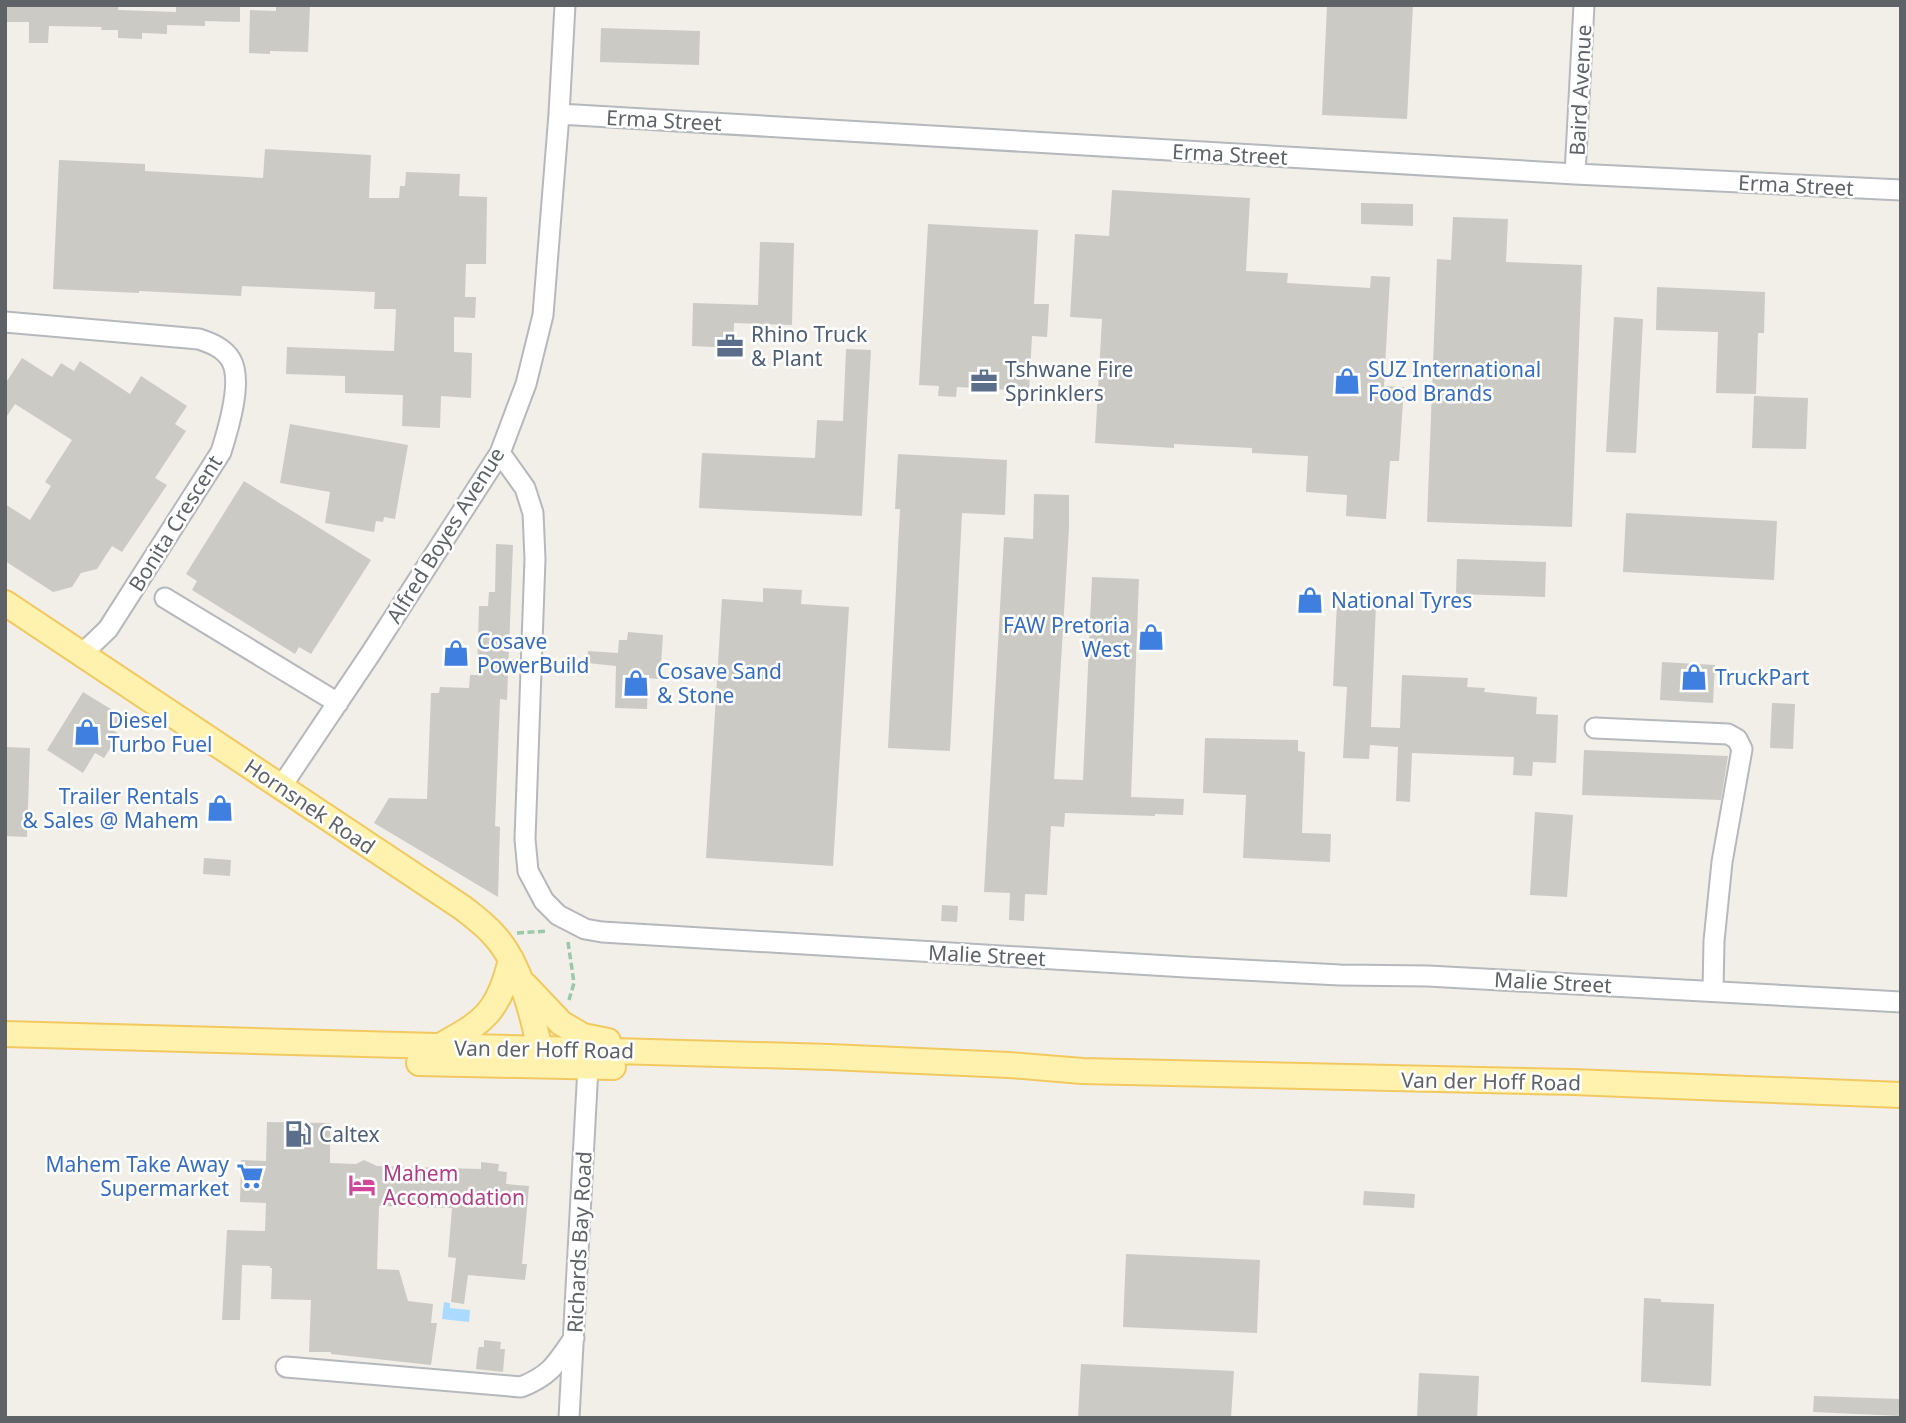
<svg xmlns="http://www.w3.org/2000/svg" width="1906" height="1423" font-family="'Noto Sans',sans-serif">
<rect width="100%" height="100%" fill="#f1efe8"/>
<path fill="#aadaff" d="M444,1302l6,1v5l20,2 -1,12 -27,-3z"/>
<path fill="#cccac5" d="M5,5h114l-1,5 58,2v-7h64v17l-35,-1v5l-38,-1v9l-25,-1v6l-24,-1v-8h-17l1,-3 -53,-1 -1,17h-19v-21h-24z
M276,5h34l-2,47 -38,-1v3l-21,-1 1,-43 26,1z
M1327,5h86l-6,114 -85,-4z
M601,28l99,3 -1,34 -99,-3z
M265,149l106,6 -2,43h30l1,-12h5l1,-14 54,2 -1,22 28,1 -1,67h-20l-1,33h11l-1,21 -21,-1v35l18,1 -1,45 -30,-2 -1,32 -38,-2 1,-31 -58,-2v-17l-59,-2 1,-27 107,4 2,-42h-22l1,-17 -133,-6 -1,10 -102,-5v2l-86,-4 6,-129 86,4v7l118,7z
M1112,190l138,8 -4,73 42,2 -1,10 83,5 1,-12 19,1 -6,109 20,1 -5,74h-9l-4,58 -40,-3 1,-21 -41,-3 2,-36 -56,-3v-5l-78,-4v4l-79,-5 7,-124 -32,-2 5,-83 34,2z
M1361,203l52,1v22l-52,-2z
M1453,217l55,2 -2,43 76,3 -10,262 -145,-5 10,-263 14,1z
M928,224l110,6 -4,74h15l-2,33 -15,-1 -3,55 -72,-4 -1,10 -18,-1 1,-10 -20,-1z
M760,242l34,1 -2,82 -58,-2 -1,25 -41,-2 1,-43 65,2z
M1657,287l108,5 -1,41h-6l-2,61 -40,-1 2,-61 -62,-2z
M1614,317l29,2 -7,134 -30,-1z
M846,349l25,1 -9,166 -163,-8 3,-55 113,5 2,-38 26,1z
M22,358l30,19 9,-14 13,8 6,-10 50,33 11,-18 46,30 -12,18 11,7 -31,47 12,7 -45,67 -10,-6 -15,23 -16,4 -9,14 -19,5 -48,-31v-57l25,16 21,-34 -6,-4 27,-42 -57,-36 -10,15v-35z
M1754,396l54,2 -2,51 -54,-1z
M290,424l118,21 -13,74 -11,-2 -1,5 -7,-1 -2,11 -49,-9 5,-31 -50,-9z
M898,454l109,6 -2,55 -43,-2 -12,238 -62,-3 12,-239h-5z
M244,481l127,79 -60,94 -12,-7 -4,7 -103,-64 5,-9 -11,-7z
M1034,494l35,1v33l-15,251 29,1 9,-203 47,2 -8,218 53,2 -1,16 -28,-1v2l-90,-3 -1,14 -13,-1 -4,69 -22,-1 -1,27 -15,-1 1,-27 -26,-1 20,-355 29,2z
M1626,513l151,8 -3,59 -151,-8z
M496,544l17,1 -6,155 -7,-1 -5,127 5,1 -2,70 -124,-74 15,-25 38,1 4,-106h8l1,-6 29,1 1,-13h7l2,-69h9l1,-14h6z
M1457,559l89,3 -1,35 -89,-3z
M763,588l39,2 -1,14 48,3 -16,259 -127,-8 16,-259 41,3z
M1337,602l39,1 -5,124 29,1 2,-53 66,3 -1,9 18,1 -1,4 53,5 -1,17 22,1 -2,48 -23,-1 -1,14 -19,-1 1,-18 -102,-4 -2,49 -14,-1 2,-54 -28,-2 -1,14 -26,-1 4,-71 -14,-1z
M628,632l35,3 -3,44 -12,-1 -1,31 -32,-1 1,-42 -29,-3 1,-12 30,2 1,-13h8z
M1662,662l53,3 -2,38 -53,-3z
M83,692l39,24 -9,14 6,4 -15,24 -9,-5 -12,20 -36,-23z
M1772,703l23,1 -2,45 -23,-1z
M1205,738l93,2v11l7,1 -3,81 29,1 -1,28 -87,-4 3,-63 -43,-2z
M5,747l25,1 -3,89 -22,-1z
M1584,750l144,6 -7,44 -139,-5z
M1535,812l38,3 -6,82 -37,-2z
M204,858l27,2 -1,16 -27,-2z
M942,905l16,1 -1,16 -16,-1z
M267,1122l63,1v40l26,1 8,-4 13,6 104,3v-7l18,2 -1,7 9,1 -1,12 23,2 -7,78h5l-2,16 -57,-5 -4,29 -13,-2 5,-44 -8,-1 4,-49 -73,-2 -2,63 22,1 9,31 25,3 -2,19h6l-6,42 -100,-11v-2h-22l2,-52 -40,-1 1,-31h-2v-2l-28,-1 -2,55h-18l5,-90 38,1 1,-28 -26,-1 1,-42 25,1z
M1364,1191l51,3 -1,14 -51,-3z
M1126,1254l134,6 -3,73 -134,-6z
M1644,1298l17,1v3l53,2 -3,82 -70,-4z
M484,1340l17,2 -1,7h5l-2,23 -27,-3 2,-19 1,-3h5z
M1081,1364l153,7 -3,47h-153z
M1419,1373l60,3 -2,42h-60z
M1814,1396l87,3v17l-88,-4z"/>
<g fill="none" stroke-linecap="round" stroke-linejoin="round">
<defs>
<path id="minor" d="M559,114l1016,60 326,16
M1575,174l9,-169
M5,322l194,17c12,4 25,9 32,21 12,21 -3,70 -10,92l-113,177 -26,25
M500,453l25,35 8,25 2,46 -10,280 3,32 16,30 14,14 27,14 17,3 584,35 154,8 88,1 473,26
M165,598l173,105
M1595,728l133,6 9,5 5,10 -20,113 -8,79 -1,50
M281,787l90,-134 129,-200 26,-69 17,-69 16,-201 6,-109
M286,1367l235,20c30,-12 35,-23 53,-49
M569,1418l19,-351"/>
<path id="major" d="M5,603l458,305c10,8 21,16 29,25 29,29 44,91 50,131
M525,985l36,38 22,13 25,5
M5,1034l825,23 179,8 73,6 491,11 328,13
M438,1047c46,-25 61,-35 73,-88
M419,1063l194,4"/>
</defs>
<use href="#minor" stroke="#b5b8bc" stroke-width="23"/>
<use href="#major" stroke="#f2c960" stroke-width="28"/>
<path stroke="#9cc7a9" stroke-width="3.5" stroke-dasharray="7 3.5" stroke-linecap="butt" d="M517,933l31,-2
M568,942l6,41 -5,17"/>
<use href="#minor" stroke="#fff" stroke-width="19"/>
<use href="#major" stroke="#fff2af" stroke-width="24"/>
</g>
<defs>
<symbol id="office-bare" viewBox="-9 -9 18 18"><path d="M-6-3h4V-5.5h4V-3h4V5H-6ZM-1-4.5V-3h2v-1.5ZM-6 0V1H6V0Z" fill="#5c6f8a" stroke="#fff" stroke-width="2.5" paint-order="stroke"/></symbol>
<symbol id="shop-bare" viewBox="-9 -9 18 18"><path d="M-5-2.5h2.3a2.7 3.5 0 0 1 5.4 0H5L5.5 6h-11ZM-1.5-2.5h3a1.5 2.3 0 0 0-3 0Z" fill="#3f7fe0" stroke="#fff" stroke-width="2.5" paint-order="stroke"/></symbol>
<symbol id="fuel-bare" viewBox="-9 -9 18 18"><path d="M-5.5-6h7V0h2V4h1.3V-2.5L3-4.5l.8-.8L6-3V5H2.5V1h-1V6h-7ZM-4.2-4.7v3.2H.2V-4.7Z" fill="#5c6f8a" stroke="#fff" stroke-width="2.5" paint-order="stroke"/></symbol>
<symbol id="supermarket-bare" viewBox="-9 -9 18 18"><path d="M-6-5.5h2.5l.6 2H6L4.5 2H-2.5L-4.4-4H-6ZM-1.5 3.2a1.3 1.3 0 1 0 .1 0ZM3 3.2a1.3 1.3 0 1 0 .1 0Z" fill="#3f7fe0" stroke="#fff" stroke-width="2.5" paint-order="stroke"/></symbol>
<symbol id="hotel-bare" viewBox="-9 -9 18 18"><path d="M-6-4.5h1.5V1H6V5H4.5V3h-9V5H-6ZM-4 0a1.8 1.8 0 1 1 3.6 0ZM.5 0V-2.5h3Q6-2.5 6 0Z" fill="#d1479c" stroke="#fff" stroke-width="2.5" paint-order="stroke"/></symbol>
</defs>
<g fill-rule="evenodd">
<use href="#office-bare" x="711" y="327" width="38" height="38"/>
<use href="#office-bare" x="965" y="362" width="38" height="38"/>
<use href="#shop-bare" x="1328" y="362" width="38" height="38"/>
<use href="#shop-bare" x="1291" y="581" width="38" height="38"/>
<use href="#shop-bare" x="1132" y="618" width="38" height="38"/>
<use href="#shop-bare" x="437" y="634" width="38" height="38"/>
<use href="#shop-bare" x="1675" y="658" width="38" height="38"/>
<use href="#shop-bare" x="617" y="664" width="38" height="38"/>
<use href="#shop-bare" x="68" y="713" width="38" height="38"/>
<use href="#shop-bare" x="201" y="789" width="38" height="38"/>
<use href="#fuel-bare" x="279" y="1115" width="38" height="38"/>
<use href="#supermarket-bare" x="231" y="1157" width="38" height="38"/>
<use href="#hotel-bare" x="343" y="1166" width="38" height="38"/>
</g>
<g text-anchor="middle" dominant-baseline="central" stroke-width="5" stroke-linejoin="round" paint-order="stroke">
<g font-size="21" fill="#5f6368" stroke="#fff">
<text transform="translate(1580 90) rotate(-87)">Baird Avenue</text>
<text transform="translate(664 120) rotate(3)">Erma Street</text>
<text transform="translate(1230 154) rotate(3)">Erma Street</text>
<text transform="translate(1796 185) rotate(3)">Erma Street</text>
<text transform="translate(175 523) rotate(-58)">Bonita Crescent</text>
<text transform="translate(445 535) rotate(-58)">Alfred Boyes Avenue</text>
<text transform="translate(310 806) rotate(34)">Hornsnek Road</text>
<text transform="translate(987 955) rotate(3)">Malie Street</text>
<text transform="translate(1553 982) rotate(3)">Malie Street</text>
<text transform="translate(544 1049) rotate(1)">Van der Hoff Road</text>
<text transform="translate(1491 1081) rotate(1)">Van der Hoff Road</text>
<text transform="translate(579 1242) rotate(-87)">Richards Bay Road</text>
</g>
<g font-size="21" fill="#4e5e75" stroke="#fff" text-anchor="start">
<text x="751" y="334">Rhino Truck<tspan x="751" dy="24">&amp; Plant</tspan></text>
<text x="1005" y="369">Tshwane Fire<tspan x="1005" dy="24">Sprinklers</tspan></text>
<text x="319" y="1134">Caltex</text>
</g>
<g font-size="21" fill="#366cbe" stroke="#fff" text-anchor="start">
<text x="1368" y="369">SUZ International<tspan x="1368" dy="24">Food Brands</tspan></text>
<text x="1331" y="600">National Tyres</text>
<text x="1130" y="625" text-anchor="end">FAW Pretoria<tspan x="1130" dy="24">West</tspan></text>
<text x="477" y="641">Cosave<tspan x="477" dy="24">PowerBuild</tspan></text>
<text x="657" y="671">Cosave Sand<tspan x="657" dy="24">&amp; Stone</tspan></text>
<text x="1715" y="677">TruckPart</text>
<text x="108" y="720">Diesel<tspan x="108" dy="24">Turbo Fuel</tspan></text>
<text x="199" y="796" text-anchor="end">Trailer Rentals<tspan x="199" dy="24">&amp; Sales @ Mahem</tspan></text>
<text x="229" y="1164" text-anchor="end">Mahem Take Away<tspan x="229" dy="24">Supermarket</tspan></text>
</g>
<g font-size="21" fill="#b23c85" stroke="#fff" text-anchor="start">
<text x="383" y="1173">Mahem<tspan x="383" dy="24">Accomodation</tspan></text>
</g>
</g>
<rect width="1906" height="1423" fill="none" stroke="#5f6368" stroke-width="14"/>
</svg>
